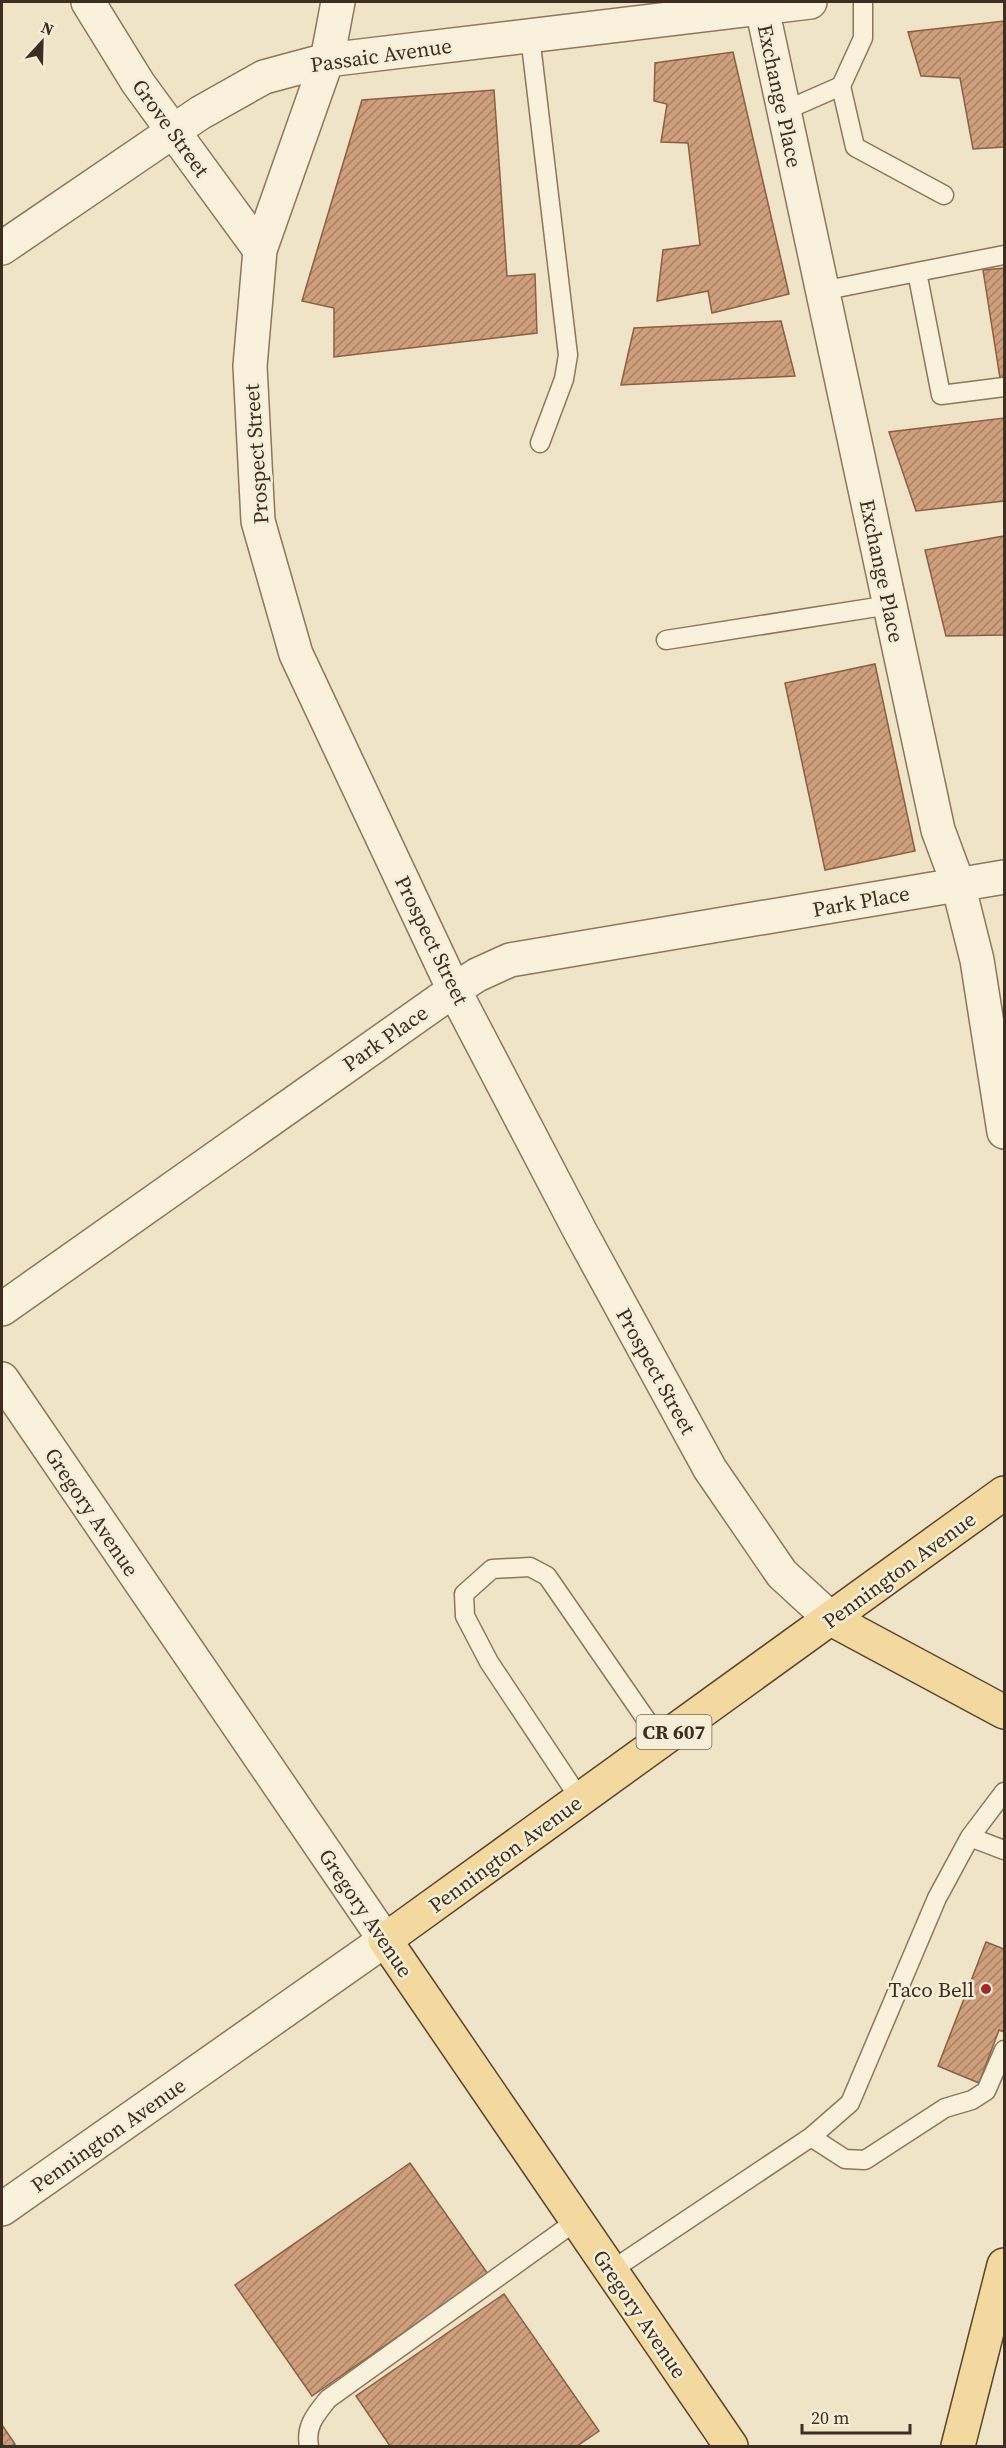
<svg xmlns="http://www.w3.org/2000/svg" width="1006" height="2448" font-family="'Source Serif 4',serif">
<defs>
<pattern id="building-hatch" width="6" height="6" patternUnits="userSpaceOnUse" patternTransform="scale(1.5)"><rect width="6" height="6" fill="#cf9f7d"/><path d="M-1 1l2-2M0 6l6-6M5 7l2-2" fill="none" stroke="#a98266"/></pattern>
</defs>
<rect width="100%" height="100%" fill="#f0e4c8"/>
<path fill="url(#building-hatch)" stroke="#8d5f41" stroke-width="1.5" d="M1004,21v126l-31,2 -13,-71 -39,-2 -13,-44z
M733,52l56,242 -77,19 -4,-22 -51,10 6,-51 37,-5 -12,-102 -27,-1 6,-38 -13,-3 1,-38z
M494,90l13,186 28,-2 2,59 -203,24v-49l-32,-7 60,-201z
M1004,268v109l-4,1 -17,-108z
M781,321l14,55 -174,9 13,-57z
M1004,418v83l-88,10 -27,-79z
M1004,536v99l-58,1 -21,-86z
M875,664l40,187 -90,19 -40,-187z
M986,1942l18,7v83l-5,-2 -20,53 -41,-17z
M410,2163l78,111 -176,122 -77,-111z
M504,2294l95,137 -22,15h-187l-34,-50z
M2,2425l13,19 -3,2h-10z"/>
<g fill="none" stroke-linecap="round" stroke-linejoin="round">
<defs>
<path id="service" d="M530,36l38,319 -4,24 -24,64
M841,86l14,61 89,48
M784,111l57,-25 22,-48v-36
M1004,255l-87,17 24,123 63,-8
M822,291l95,-19
M666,640l224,-35
M580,1799l-91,-137 -24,-46 -1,-22 28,-25 38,-2 17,9 114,165
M970,1837l34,13
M811,2137l34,22 20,1 80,-52 27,-8 14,-9 18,-41
M612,2270l199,-133 39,-34 87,-205 33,-61 34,-45
M309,2446c-4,-20 7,-32 19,-47l248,-178"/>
<path id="minor" d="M88,2l50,81 122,167
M762,8l176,822 20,54 19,76 27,172
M327,60l-67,190 -10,116 8,155 38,133 158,336 127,243 129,236 72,105 49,45
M2,1309l452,-319 23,-15 33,-15 494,-83"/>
<path id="tertiary" d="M327,60l11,-58
M2,248l198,-135 64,-36 63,-17 483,-58
M2,1379l383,561 -383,269"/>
<path id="primary" d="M831,1619l173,93
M731,2446l-346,-506 619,-447
M958,2446l46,-181"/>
</defs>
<use href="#service" stroke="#8d765c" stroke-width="21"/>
<use href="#minor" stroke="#8d765c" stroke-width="36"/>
<use href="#tertiary" stroke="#8d765c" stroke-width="36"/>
<use href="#primary" stroke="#5b4430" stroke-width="36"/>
<use href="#service" stroke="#faf1dc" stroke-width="18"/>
<use href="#minor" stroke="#faf1dc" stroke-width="33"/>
<use href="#tertiary" stroke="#faf1dc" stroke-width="33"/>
<use href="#primary" stroke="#f3d9a0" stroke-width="33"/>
</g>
<circle fill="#9e2a2b" stroke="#f7eed8" stroke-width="2" cx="986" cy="1989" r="6"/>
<g text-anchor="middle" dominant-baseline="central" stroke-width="5" stroke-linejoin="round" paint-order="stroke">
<rect fill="#f7eed8" stroke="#756857" stroke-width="1.5" x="636.5" y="1715" width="75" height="34" rx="4.5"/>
<g font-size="20" font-weight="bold" fill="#3d2e20">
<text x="674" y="1732">CR 607</text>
</g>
<g font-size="21" fill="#3d2e20" stroke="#f7eed8">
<text transform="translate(381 55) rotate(-8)">Passaic Avenue</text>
<text transform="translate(780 96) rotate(78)">Exchange Place</text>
<text transform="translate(171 128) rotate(54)">Grove Street</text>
<text transform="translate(256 454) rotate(-94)">Prospect Street</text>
<text transform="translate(882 571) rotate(78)">Exchange Place</text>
<text transform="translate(861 901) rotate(-10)">Park Place</text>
<text transform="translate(432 940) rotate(64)">Prospect Street</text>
<text transform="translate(385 1038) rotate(-35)">Park Place</text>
<text transform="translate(656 1371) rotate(61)">Prospect Street</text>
<text transform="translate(92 1512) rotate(56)">Gregory Avenue</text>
<text transform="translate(899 1570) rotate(-36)">Pennington Avenue</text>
<text transform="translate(505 1854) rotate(-36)">Pennington Avenue</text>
<text transform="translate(366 1913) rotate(56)">Gregory Avenue</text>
<text transform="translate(108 2135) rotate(-35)">Pennington Avenue</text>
<text transform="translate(640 2314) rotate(56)">Gregory Avenue</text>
</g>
<g font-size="21" fill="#3d2e20" stroke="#f7eed8" text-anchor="end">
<text x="974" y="1989">Taco Bell</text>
</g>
</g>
<rect width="1006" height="2448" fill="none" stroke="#3d2e20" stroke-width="6"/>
<g transform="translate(42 42) rotate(22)" stroke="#f7eed8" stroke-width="4.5" paint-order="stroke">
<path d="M0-4.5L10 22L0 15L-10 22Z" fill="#3d2e20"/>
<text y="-9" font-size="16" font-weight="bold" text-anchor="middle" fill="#3d2e20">N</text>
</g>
<path d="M802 2424v9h108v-9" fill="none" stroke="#3d2e20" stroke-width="3"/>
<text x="811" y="2424" font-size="18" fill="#3d2e20" stroke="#f7eed8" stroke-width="4.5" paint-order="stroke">20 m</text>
</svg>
